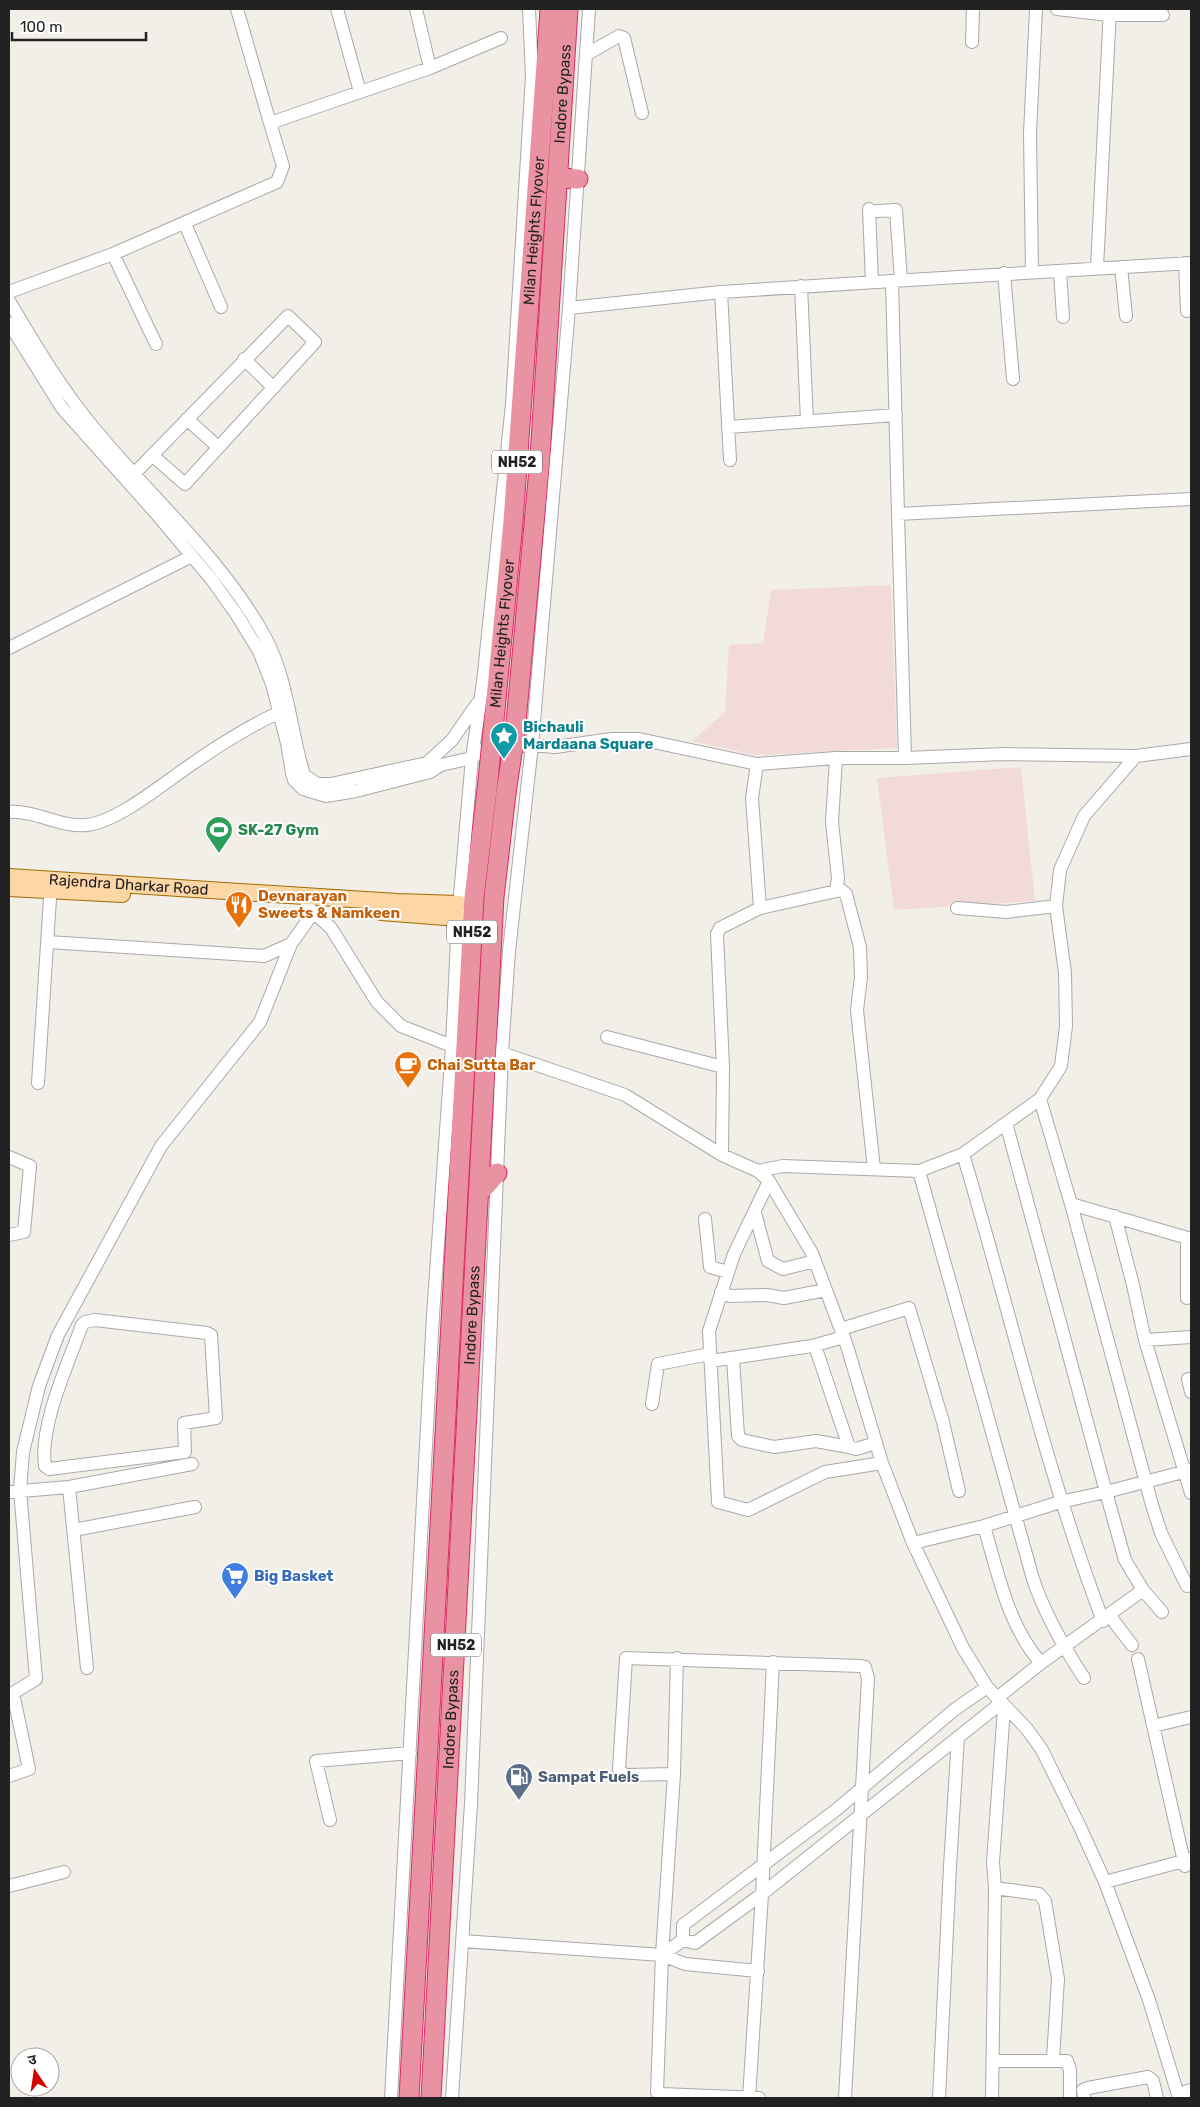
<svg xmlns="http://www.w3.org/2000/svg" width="1200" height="2107" font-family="Rubik,'Noto Sans Devanagari',sans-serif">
<rect width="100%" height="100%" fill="#f2efe9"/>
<path fill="#f2dad9" d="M891,585l6,163 -142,7 -63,-14 33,-29 4,-67 34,-2 8,-53z
M1021,767l14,134 -141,9 -17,-132z"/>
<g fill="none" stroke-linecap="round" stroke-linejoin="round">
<defs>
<path id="minor" d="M237,9l33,114
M337,9l23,83
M416,9l14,59
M1057,9l52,6h54
M972,42l1,-33
M587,54l32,-18 5,2 18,75
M869,209l3,73
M877,211l19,-1 5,70
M185,224l36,83
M113,254l43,90
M1185,263l2,48
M1191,263l-299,18 6,233 293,-15
M1121,267l5,49
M1097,268l13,-259
M1060,271l3,46
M1032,272l-2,-139 6,-124
M1004,273l9,106
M801,286l6,135
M9,292l104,-38 164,-72 6,-16 -13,-43 160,-55 71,-30
M721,292l9,168
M9,301c23,38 45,76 72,111 59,77 137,139 184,225 23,43 25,92 39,138l13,9h14l96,-21 14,2
M569,308l152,-16 171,-11
M9,323l53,85 92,103 58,69 25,35 22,36 13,33 15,59 5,30 2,7 9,9 23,7 30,-5 74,-19 11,-7 31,-7 14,-10 46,-3 23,2 57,-8h27l118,25 79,-6h69l99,-4 132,2 55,-7
M244,359l29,28
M187,419l31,28
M728,427l168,-12
M130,478l158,-162 27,26 -130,142 -33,-29
M898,514l7,244
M9,648l183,-92
M427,763l25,-23 25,-36
M757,764l-5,34 8,110
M9,812c27,-2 52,16 78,13 33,-4 80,-45 108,-63 27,-19 55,-36 85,-50
M836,891l2,-13 -6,-56 4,-64
M304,895l4,12 23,21 46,74 24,24 51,20
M957,908l49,4 50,-6
M48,942l216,14 27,-12
M607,1037l116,30
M502,1053l123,42 97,60 36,16 11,10 43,72 35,93 35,117 31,80 50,105 24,39 40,42 15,21 38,77 25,55 44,118 30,98
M38,1083l13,-200
M1040,1099l31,105 120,35
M963,1154c47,156 82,315 140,467
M722,1155l1,-88 -6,-133 3,-6 40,-20 81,-18 5,4 14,53 1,30 -4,33 17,159
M9,1157l21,9 -6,66 -15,3
M758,1171l25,-5 136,5 44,-17 77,-55 21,-33 5,-40 -1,-53 -9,-67 4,-36 24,-54 52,-60
M919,1171l114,408c12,36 30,67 51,99
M769,1181l-35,73 -25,77 9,171 30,8 77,-38 57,-9
M1071,1204l81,301 9,28 26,53
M755,1213l13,48 15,8 32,-8
M1115,1216l18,69 12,55 46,153
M705,1219l5,48 18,5
M721,1292l9,4 37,-1 17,3 42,-8
M1187,1298v-60
M95,1320l112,13 4,2 5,83 -32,5 1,29 -136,17 -4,-3c-6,-40 23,-102 37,-141l3,-3z
M841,1329l68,-21 34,114 16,69
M1145,1340l46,-3
M733,1358l5,78 4,4 32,7 42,-6 33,6 -34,-101
M711,1361l101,-15 32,-9
M1188,1379l3,13
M652,1404l6,-40 52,-10
M849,1447l7,2 20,-6
M69,1487l18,181
M9,1492l60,-5 123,-23
M984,1526c14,47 24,100 57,137l-44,35
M74,1530l121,-23
M913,1543l71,-17 76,-24 46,-10 -100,-369
M1143,1590l19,22
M1109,1615l23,30
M677,1658l-3,116 -12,181 23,9 73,7
M1138,1659l47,207
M1041,1663l102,-73 -18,-30 -19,-68 85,-22
M1153,1726l38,-9
M674,1774l-47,1 -6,-2 -2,-4 7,-111 235,8 4,1 3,11 -23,420
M9,1776l20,-7 -16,-76 23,-14 -16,-189 3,-38 16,-66 19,-51 103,-189 99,-124 31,-78 22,-31
M330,1820l-14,-59 94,-8
M1105,1882l86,-23
M9,1886l55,-14
M995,1888l44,6 6,7 13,78 -5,80
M683,1940v-15l153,-115 118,-100 33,-23
M683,1940l12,3 67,-49 239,-191
M462,1941l200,14 21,-15
M662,1955l-5,137 5,2 97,4
M994,2061h73l3,9v28
M1178,2094l13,-4
M391,2098l42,-783 19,-269 6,-128 14,-160 11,-76 29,-278 20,-328 -3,-67
M452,2098l19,-294 31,-751 7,-102 23,-206 37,-437 20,-299
M749,2098l13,-204 11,-232
M939,2098l11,-232 8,-129
M992,2098l3,-210 -2,-26 11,-154
M1084,2098l-1,-8 5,-2 60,-11 5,4 4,17"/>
<g id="major">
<path id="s1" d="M9,877l388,25 62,2"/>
<path d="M9,888l113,6"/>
<path d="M381,912l77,6"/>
</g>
<g id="highway">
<path d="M557,178l21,1"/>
<path id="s2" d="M493,731l20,-209 37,-513"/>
<path id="s3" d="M515,733l25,-275 28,-449"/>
<path d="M480,1192l17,-19"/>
<path d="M409,2098l65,-1200 13,-108"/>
<path id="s4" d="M431,2098l63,-1201 12,-104"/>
</g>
</defs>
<use href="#minor" stroke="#a9a9a9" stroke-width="14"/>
<use href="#major" stroke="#a06b00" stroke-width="18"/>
<use href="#highway" stroke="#dc2a67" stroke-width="21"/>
<use href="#minor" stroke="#fff" stroke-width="12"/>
<use href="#major" stroke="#fcd6a4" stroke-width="16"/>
<use href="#highway" stroke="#e892a2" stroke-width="19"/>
<defs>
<path id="highway-bridge" d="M487,790l6,-59
M506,793l9,-60"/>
</defs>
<use href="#highway-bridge" stroke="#dc2a67" stroke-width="21" stroke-linecap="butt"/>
<use href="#highway-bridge" stroke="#e892a2" stroke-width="19"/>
</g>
<defs>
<symbol id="sight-pin" viewBox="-11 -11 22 30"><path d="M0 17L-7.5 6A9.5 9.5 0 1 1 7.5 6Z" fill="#0f9aa8" stroke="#fff"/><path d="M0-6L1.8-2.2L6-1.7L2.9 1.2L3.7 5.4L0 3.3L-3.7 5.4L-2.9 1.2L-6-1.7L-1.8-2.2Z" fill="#fff"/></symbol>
<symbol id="stadium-pin" viewBox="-11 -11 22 30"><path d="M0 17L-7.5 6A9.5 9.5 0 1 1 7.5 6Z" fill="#2e9e5b" stroke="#fff"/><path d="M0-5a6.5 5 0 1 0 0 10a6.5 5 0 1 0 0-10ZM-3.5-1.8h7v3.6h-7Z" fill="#fff"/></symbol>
<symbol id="restaurant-pin" viewBox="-11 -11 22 30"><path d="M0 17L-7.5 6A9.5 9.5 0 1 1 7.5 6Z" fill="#e8710a" stroke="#fff"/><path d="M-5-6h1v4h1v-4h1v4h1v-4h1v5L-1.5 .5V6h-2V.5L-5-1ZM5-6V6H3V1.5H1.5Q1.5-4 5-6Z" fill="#fff"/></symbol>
<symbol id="cafe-pin" viewBox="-11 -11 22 30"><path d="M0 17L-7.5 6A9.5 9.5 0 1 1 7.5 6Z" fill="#e8710a" stroke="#fff"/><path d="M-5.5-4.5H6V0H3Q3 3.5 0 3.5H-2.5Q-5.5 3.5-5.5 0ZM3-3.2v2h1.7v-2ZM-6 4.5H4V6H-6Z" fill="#fff"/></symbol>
<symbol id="supermarket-pin" viewBox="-11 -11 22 30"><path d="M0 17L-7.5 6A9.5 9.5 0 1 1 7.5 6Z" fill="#3f7fe0" stroke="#fff"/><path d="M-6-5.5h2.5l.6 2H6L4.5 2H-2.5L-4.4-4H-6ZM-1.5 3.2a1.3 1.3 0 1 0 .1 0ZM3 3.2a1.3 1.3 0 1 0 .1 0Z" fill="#fff"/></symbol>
<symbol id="fuel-pin" viewBox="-11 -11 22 30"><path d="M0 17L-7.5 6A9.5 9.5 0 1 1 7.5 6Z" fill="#5c6f8a" stroke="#fff"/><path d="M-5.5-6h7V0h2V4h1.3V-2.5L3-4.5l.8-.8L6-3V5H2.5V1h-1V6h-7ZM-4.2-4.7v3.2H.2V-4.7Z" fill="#fff"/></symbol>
</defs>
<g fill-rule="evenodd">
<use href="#sight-pin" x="488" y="720" width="32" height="43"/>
<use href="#stadium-pin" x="203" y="814" width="32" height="43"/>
<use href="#restaurant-pin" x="223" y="889" width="32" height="43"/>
<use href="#cafe-pin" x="392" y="1049" width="32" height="43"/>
<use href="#supermarket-pin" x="219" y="1560" width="32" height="43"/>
<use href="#fuel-pin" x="503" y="1761" width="32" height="43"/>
</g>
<g text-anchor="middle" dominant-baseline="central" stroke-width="4" stroke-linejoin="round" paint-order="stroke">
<g fill="#fff" stroke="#646464" stroke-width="1">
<rect x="492" y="450.5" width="50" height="23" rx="4"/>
<rect x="447" y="920.5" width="50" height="23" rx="4"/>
<rect x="431" y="1633.5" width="50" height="23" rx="4"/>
</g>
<g font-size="14" font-weight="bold" fill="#222">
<text x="517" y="462">NH52</text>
<text x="472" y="932">NH52</text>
<text x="456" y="1645">NH52</text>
</g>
<g font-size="15" fill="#222" stroke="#fff">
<text stroke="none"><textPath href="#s3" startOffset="641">Indore Bypass</textPath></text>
<text stroke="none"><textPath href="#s2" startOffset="502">Milan Heights Flyover</textPath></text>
<text stroke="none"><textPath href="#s2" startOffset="98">Milan Heights Flyover</textPath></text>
<text stroke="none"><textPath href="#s1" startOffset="120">Rajendra Dharkar Road</textPath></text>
<text stroke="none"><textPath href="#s4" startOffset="784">Indore Bypass</textPath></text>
<text stroke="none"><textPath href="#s4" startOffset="379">Indore Bypass</textPath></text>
</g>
<g font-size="15" font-weight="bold" fill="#0d838f" stroke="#fff" text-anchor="start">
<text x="523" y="727">Bichauli<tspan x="523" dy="17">Mardaana Square</tspan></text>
</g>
<g font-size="15" font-weight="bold" fill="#27864d" stroke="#fff" text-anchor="start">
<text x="238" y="830">SK-27 Gym</text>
</g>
<g font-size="15" font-weight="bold" fill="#c56008" stroke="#fff" text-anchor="start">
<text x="258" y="896">Devnarayan<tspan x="258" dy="17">Sweets &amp; Namkeen</tspan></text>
<text x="427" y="1065">Chai Sutta Bar</text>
</g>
<g font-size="15" font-weight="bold" fill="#366cbe" stroke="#fff" text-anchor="start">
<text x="254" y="1576">Big Basket</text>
</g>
<g font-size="15" font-weight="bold" fill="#4e5e75" stroke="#fff" text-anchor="start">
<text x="538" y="1777">Sampat Fuels</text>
</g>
</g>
<rect width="1200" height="2107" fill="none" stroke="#222222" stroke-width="20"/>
<g transform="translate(35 2072) rotate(347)"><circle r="24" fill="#ffffff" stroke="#a7a7a7"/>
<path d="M0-4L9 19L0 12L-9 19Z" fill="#d40000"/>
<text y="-8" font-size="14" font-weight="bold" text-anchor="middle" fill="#222222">उ</text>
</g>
<path d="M12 32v8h134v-8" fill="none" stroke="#222222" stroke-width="2.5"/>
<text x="20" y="32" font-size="15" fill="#222222" stroke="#ffffff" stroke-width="4" paint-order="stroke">100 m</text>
</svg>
